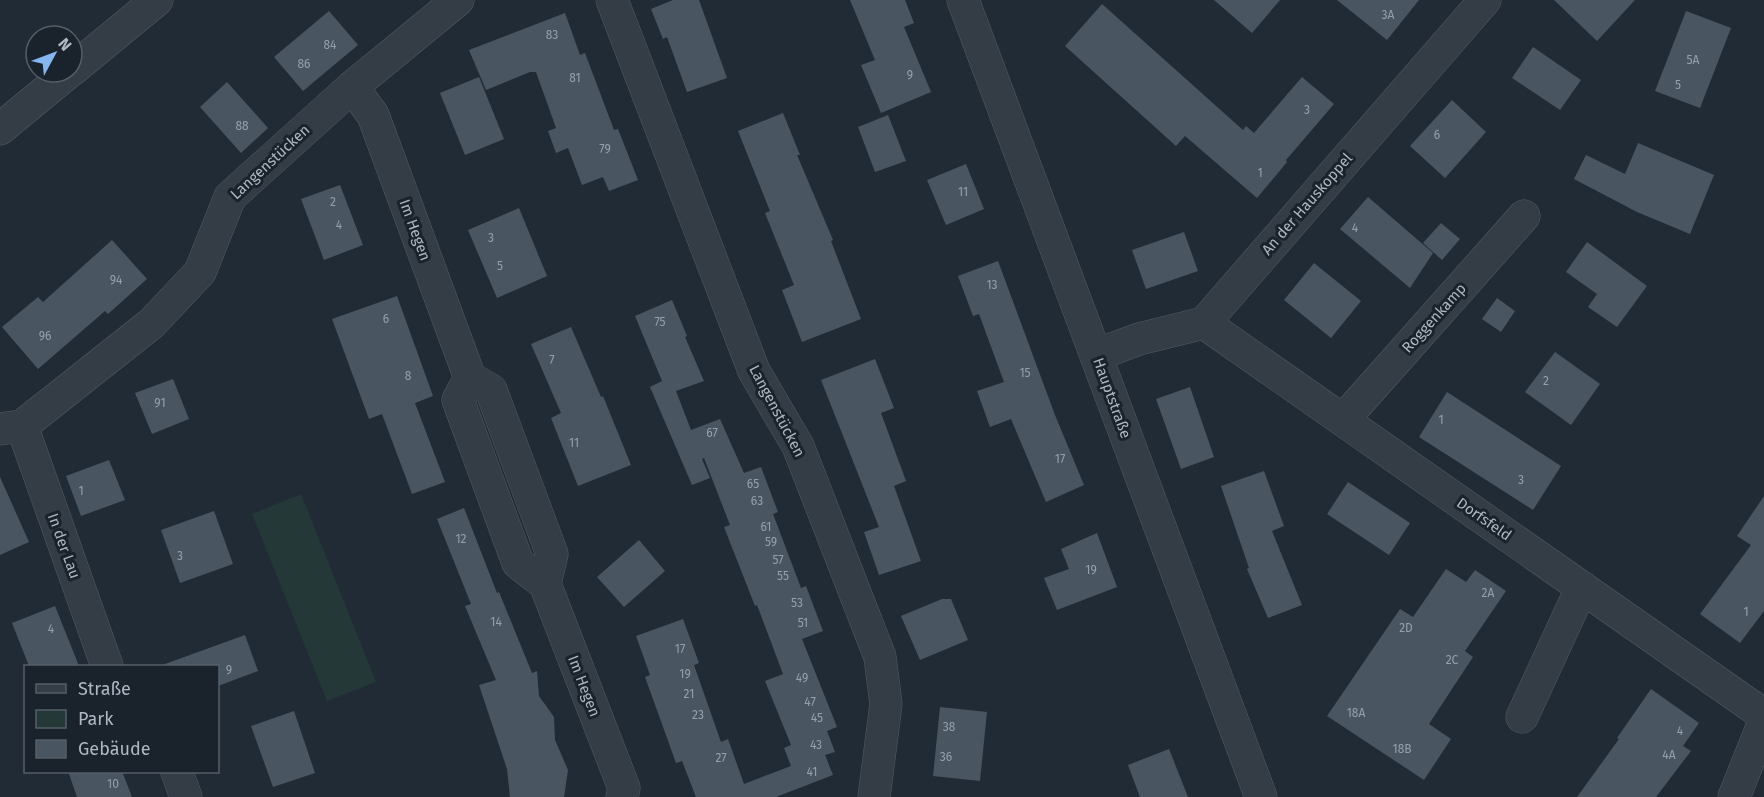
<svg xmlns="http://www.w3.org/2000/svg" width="1764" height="797" font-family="'Fira Sans',sans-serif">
<rect width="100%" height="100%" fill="#212b36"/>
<path fill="#243838" d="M301,494l75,188 -49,19 -75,-187z"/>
<path fill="#495662" d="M673,0h26l28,78 -40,14 -20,-55 -4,2 -12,-30z
M850,0h55l9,23 -10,4 27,65 -50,21 -20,-48 14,-5z
M1214,0h66l-28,33z
M1337,0h82l-32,40z
M1554,0h81l-38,41z
M1102,4l141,126 3,-4 8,7 48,-56 32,27 -48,56 1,2 -30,36 -72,-62 -9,10 -111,-100z
M329,11l29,34 -55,46 -29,-34z
M1686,11l45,17 -31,80 -45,-17z
M565,13l15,42 5,-2 29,77 4,-1 20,51 -29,11 -6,-14 -21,8 -14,-37 -12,5 -8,-22 8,-3 -20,-56h-6l-44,18 -17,-40z
M1533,47l48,33 -21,30 -48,-32z
M479,77l25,62 -39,16 -25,-62z
M227,82l41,46 -27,25 -41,-46z
M1452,100l34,32 -41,46 -35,-32z
M783,113l17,42h-3l36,85 -2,1 30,78 -59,23 -20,-52 12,-5 -29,-72 5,-2 -32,-80z
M888,115l18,46 -31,11 -17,-45z
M1638,143l76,32 -24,59 -53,-22 -63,-33 12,-24 39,19z
M966,164l18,45 -38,16 -19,-45z
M340,185l23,60 -39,15 -23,-61z
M1368,197l65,56 -23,35 -70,-59z
M519,208l28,68 -50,22 -29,-68z
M1441,223l19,16 -18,21 -19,-17z
M1184,232l14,39 -52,18 -14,-39z
M112,240l35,39 -39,35 -3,-3 -67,58 -36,-42 36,-30 5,5z
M1587,242l60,44 -30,41 -29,-20 9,-13 -31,-22z
M998,261l57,154 29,70 -38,17 -35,-83 -21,8 -13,-36 27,-9 -25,-68 -6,2 -15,-40z
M1314,263l47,38 -30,37 -47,-38z
M397,296l36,100 -18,7 30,79 -33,12 -30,-80 -13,5 -37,-100z
M1497,298l18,13 -14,21 -19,-13z
M672,300l15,36 -2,1 19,44 -28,10 15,39 29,-11 24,54 17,-6 17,45 -5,2 28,74 5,-2 17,45 -21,8 35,88 -10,4 8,21 -10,3 8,20 -57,22h-80l-14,-36 -6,2 -31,-86 5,-2 -14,-39 47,-17 16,44 -5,2 27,77 7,-3 16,45 47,-18 -7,-18 7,-3 -26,-64 18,-7 -26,-69 -2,1 -31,-79 6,-2 -26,-67 -2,1 8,19 -18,7 -42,-98 12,-6 -27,-65z
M571,327l30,70 2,-1 28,69 -53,21 -27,-68 10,-5 -30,-69z
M1555,352l45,32 -29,41 -46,-33z
M875,359l19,49 -13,5 25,68 -12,5 27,75 -42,14 -15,-43 15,-5 -58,-147z
M173,379l16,40 -37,15 -17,-41z
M1190,387l24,70 -33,12 -25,-70z
M1447,392l114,74 -28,44 -114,-73z
M109,460l16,40 -44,16 -15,-40z
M1264,471l20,55 -12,5 30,74 -34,13 -21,-49 2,-1 -28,-82z
M0,477l29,65 -29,13z
M1348,482l62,41 -21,32 -62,-41z
M1764,496v115l-24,32 -40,-29 51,-69 -14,-9z
M464,508l33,85 2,-1 33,81 5,-2 2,25 15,21 1,23 13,30 -4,27h-54l-3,-28 -28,-84 17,-5 -31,-74 6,-2 -34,-85z
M214,511l19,53 -53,19 -19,-53z
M1097,533l20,54 -60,23 -13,-32 25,-9 -8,-20z
M639,540l26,31 -41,36 -27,-30z
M1446,569l20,13 9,-12 31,21 -41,60 8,6 -44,67 22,15 -27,41 -97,-64 73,-107 13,8z
M942,599h9l17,41 -48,20 -19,-44z
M55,606l24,60h-50l-17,-43z
M245,635l13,36 -40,15v-20h-52l-1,-2z
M1651,689l48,34 -16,23 8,5 -35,46h-79l42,-58 -2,-1z
M940,707l47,5 -7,69 -47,-5z
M294,711l21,62 -42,14 -22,-61z
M1169,749l19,48h-48l-12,-32z
M68,771h54l10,26h-55z"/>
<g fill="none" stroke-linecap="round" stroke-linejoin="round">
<defs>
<path id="minor" d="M612,0l142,371 44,75 82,211 6,47 -12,93
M963,0l298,797
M72,70l85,-70
M352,87l21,28 97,263 -12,22 60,163 27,21 79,204 -2,9
M0,129l69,-57
M1204,323l560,392
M1096,355l43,-16 65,-16 281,-323
M470,378l21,12 61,164 -7,30
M1343,420l181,-204
M22,426l85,240
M0,429l22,-3 130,-103 48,-51 30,-75 122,-110 106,-87
M1522,717l60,-130
M177,772l9,25
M1734,797l30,-75"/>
</defs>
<use href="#minor" stroke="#525b64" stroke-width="33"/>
<use href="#minor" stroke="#343d46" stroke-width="32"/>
</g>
<g text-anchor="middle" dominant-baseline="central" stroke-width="6" stroke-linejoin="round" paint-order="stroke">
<g font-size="12" fill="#95a0ab">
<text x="1388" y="15">3A</text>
<text x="552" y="35">83</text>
<text x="330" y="45">84</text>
<text x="1693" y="60">5A</text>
<text x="304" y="64">86</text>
<text x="910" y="75">9</text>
<text x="575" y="78">81</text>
<text x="1678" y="85">5</text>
<text x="1307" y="110">3</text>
<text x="242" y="126">88</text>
<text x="1437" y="135">6</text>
<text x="605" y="149">79</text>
<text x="1260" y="173">1</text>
<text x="963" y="192">11</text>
<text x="333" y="202">2</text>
<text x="339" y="225">4</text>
<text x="1355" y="228">4</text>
<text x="491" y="238">3</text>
<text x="500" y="266">5</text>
<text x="116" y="280">94</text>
<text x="992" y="285">13</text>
<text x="386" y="319">6</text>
<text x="660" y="322">75</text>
<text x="45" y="336">96</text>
<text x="552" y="360">7</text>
<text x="1025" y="373">15</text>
<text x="408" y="376">8</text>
<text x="1546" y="381">2</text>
<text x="160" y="403">91</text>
<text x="1441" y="420">1</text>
<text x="712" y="433">67</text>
<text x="574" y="443">11</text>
<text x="1060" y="459">17</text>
<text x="1521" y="480">3</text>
<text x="753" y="484">65</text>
<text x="81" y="491">1</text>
<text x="757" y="501">63</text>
<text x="766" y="527">61</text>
<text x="461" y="539">12</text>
<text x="771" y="542">59</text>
<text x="180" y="556">3</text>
<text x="778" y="560">57</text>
<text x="1091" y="570">19</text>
<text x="783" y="576">55</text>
<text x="1488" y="593">2A</text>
<text x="797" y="603">53</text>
<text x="1746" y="612">1</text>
<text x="496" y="622">14</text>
<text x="803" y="623">51</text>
<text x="1406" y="628">2D</text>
<text x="51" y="629">4</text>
<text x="680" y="649">17</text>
<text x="1452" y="660">2C</text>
<text x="229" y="670">9</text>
<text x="685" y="674">19</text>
<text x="802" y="678">49</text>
<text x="689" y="694">21</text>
<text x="810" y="702">47</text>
<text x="1356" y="713">18A</text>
<text x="698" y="715">23</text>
<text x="817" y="718">45</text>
<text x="949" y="727">38</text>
<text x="1680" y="731">4</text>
<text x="816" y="745">43</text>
<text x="1402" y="749">18B</text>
<text x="1669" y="755">4A</text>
<text x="946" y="757">36</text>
<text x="721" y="758">27</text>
<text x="812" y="772">41</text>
<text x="113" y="784">10</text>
</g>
<g font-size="15" fill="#aeb8c3" stroke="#1a222b">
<text transform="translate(270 162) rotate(-43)">Langenstücken</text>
<text transform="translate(1307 204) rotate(-49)">An der Hauskoppel</text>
<text transform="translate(415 230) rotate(70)">Im Hegen</text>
<text transform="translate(1434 318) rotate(-48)">Roggenkamp</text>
<text transform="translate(1112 398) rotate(70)">Hauptstraße</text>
<text transform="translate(777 411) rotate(62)">Langenstücken</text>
<text transform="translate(1484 519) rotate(35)">Dorfsfeld</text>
<text transform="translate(64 546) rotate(70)">In der Lau</text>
<text transform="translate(584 686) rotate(69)">Im Hegen</text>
</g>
</g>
<rect x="24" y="665" width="195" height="108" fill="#1a222b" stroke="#555e68" stroke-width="1.5"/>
<rect x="36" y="684" width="30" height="9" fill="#343d46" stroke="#555e68" stroke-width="1.5"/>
<text x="78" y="695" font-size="18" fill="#aeb8c3">Straße</text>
<rect x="36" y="710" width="30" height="18" fill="#243838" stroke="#555e68" stroke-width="1.5"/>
<text x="78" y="725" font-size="18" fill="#aeb8c3">Park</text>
<rect x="36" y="740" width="30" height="18" fill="#495662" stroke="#555e68" stroke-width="1.5"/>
<text x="78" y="755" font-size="18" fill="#aeb8c3">Gebäude</text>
<g transform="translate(54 54) rotate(49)"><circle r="28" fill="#1a222b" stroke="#555e68" stroke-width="1.5"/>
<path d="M0-4.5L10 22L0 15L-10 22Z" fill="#85b6f2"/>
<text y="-9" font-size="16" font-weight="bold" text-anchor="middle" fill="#aeb8c3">N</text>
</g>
</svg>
